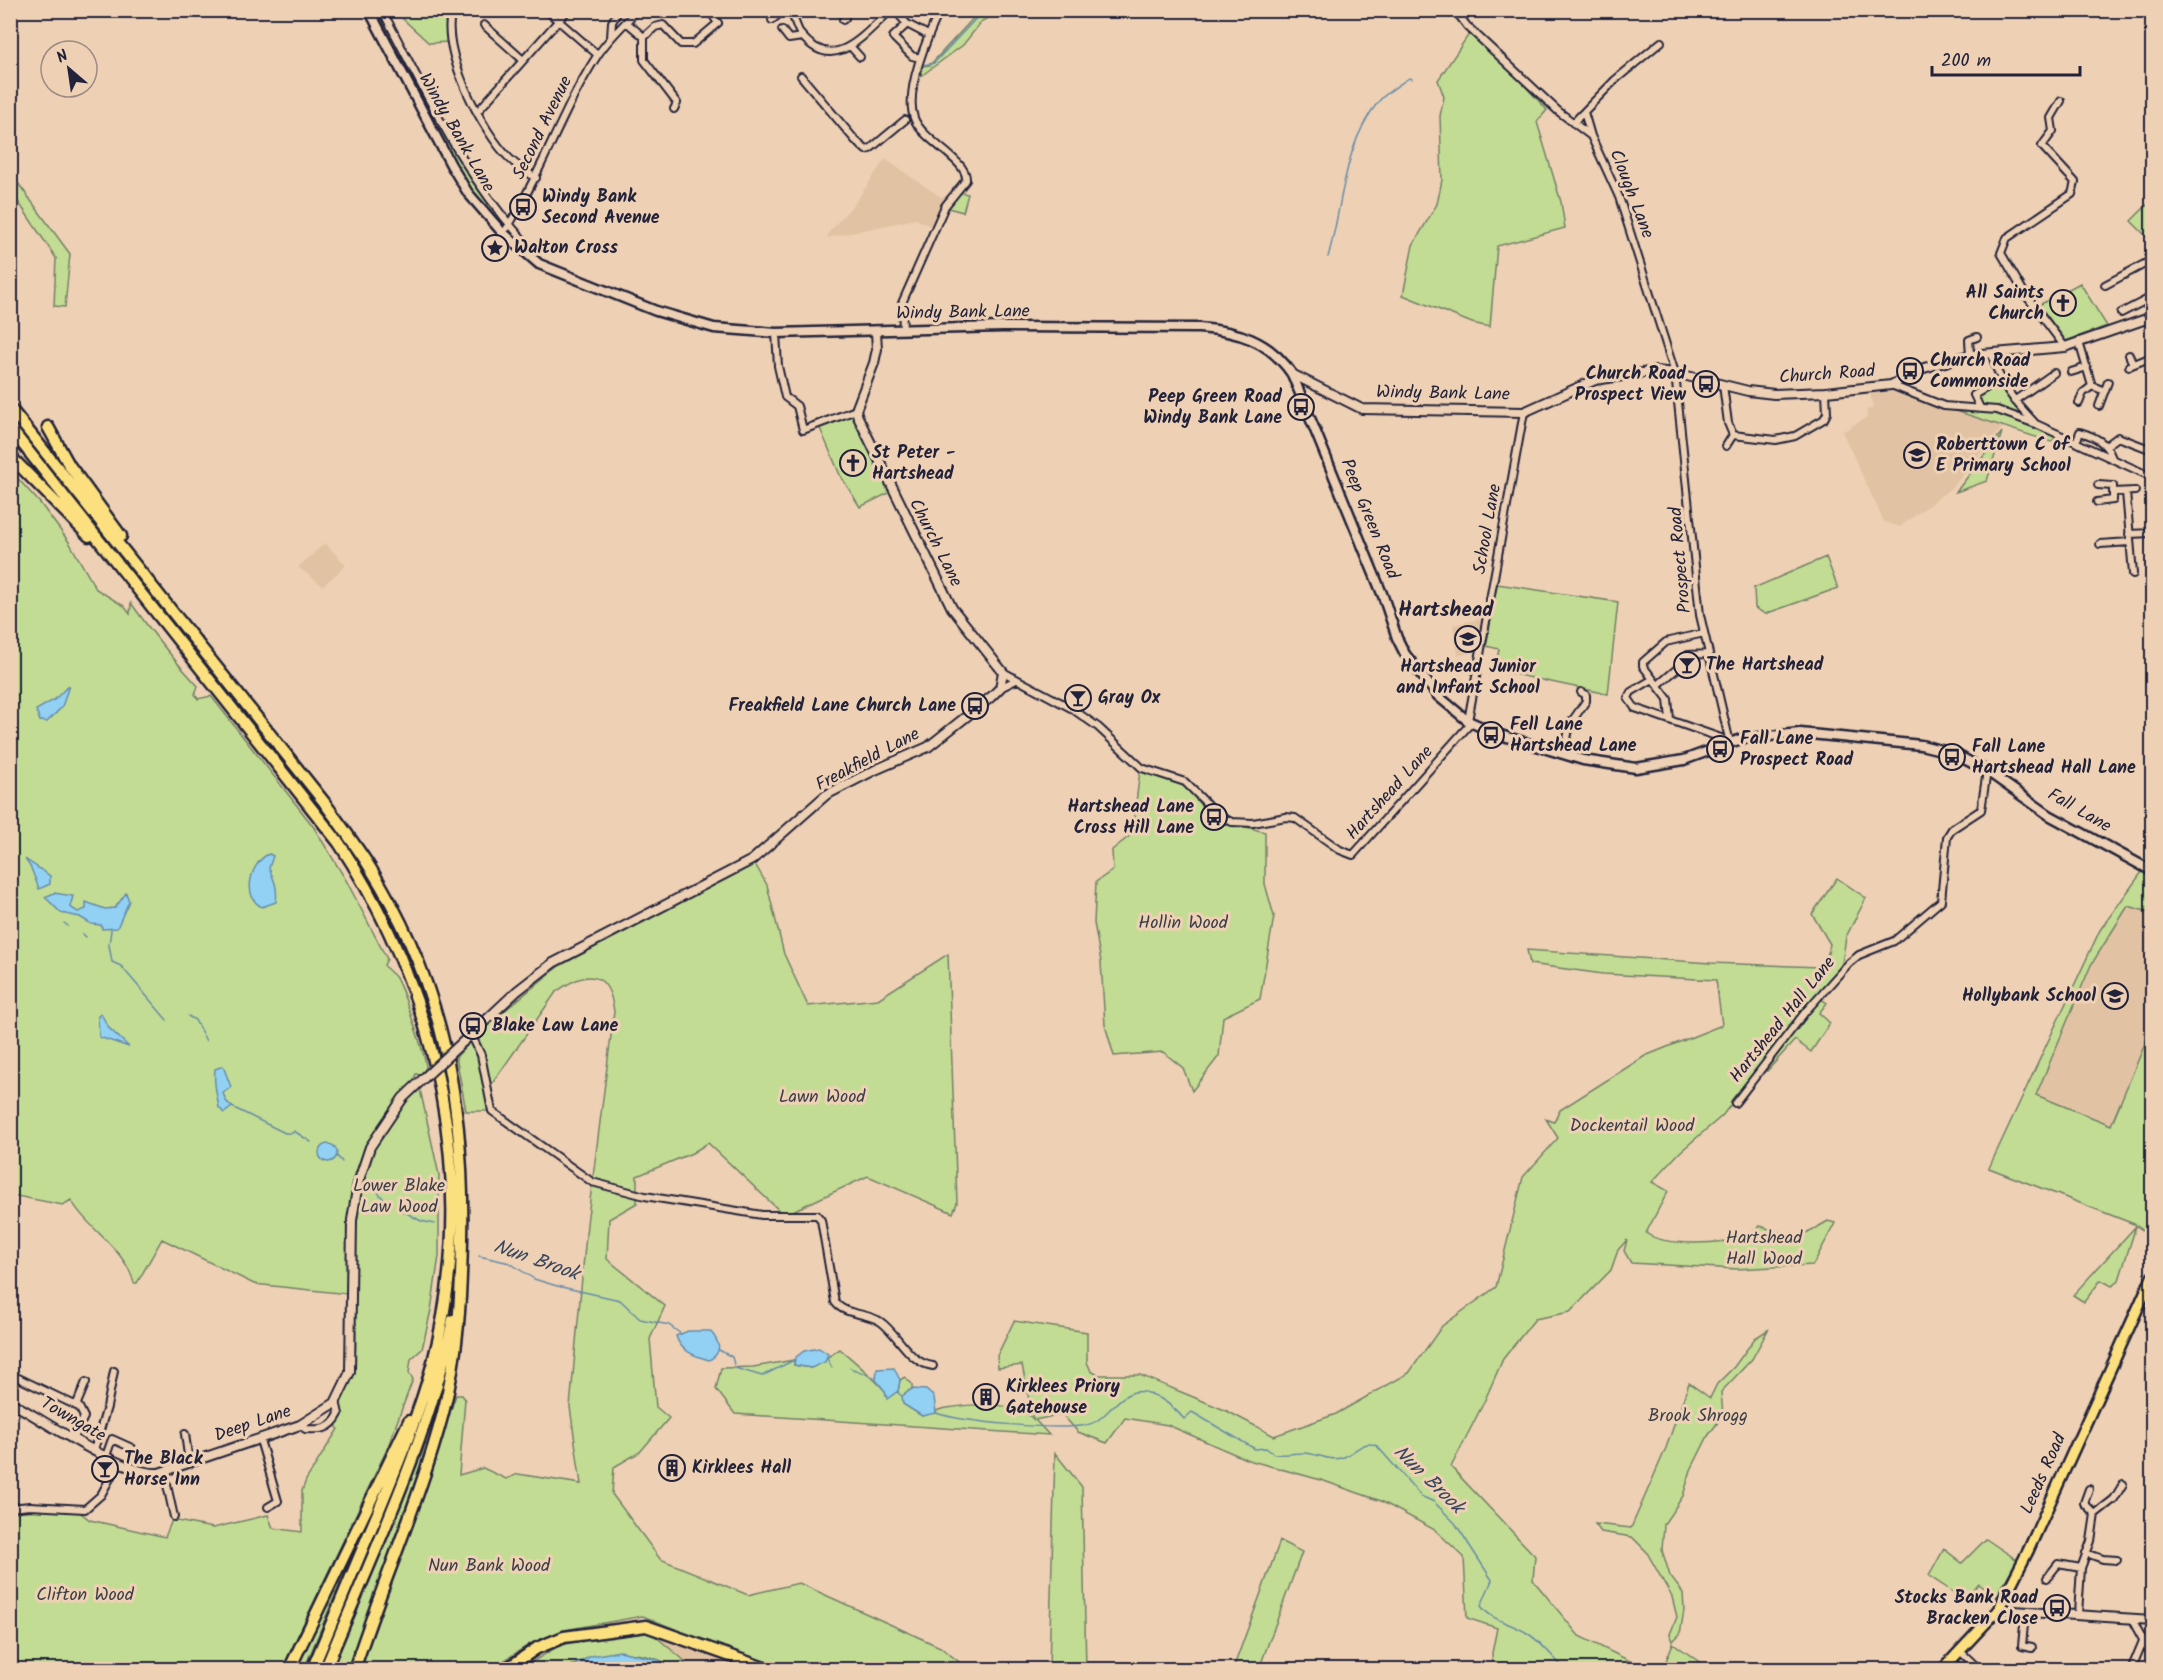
<svg xmlns="http://www.w3.org/2000/svg" width="2163" height="1680" font-family="Kalam,sans-serif">
<rect width="100%" height="100%" fill="#eed1b4"/>
<filter id="ink" filterUnits="userSpaceOnUse"><feTurbulence type="fractalNoise" baseFrequency=".0167" numOctaves="2"/><feDisplacementMap in="SourceGraphic" scale="12" xChannelSelector="R" yChannelSelector="G"/><feConvolveMatrix kernelMatrix="1 2 1 2 8 2 1 2 1" color-interpolation-filters="sRGB"/></filter>
<g filter="url(#ink)">
<path fill="#e1c3a4" d="M885,159l56,38 8,-2 -19,31 -14,-7 -89,19 2,-6 28,-32z
M1892,391l112,35 -50,60 -54,41 -16,-5 -42,-90 25,-15 -1,-7 7,-2 -3,-15z
M325,543l21,22 -23,21 -25,-19z
M1484,618l-6,34 -20,3 -5,-30z
M2128,906l24,7v114l-41,98 -75,-30 55,-130z
M652,1632l108,37h-75z"/>
<path fill="#c3dc93" stroke="#727f67" stroke-width="1.5" d="M369,11h13l81,151 46,64 -5,8 -36,-41z
M399,11h53l-2,31 -21,1 -26,-24z
M980,11h22l-20,10 -19,24 -42,31 1,-10 8,-1z
M1469,34l36,30 42,46 -10,12 24,80 4,26 -68,18 -7,81 -18,-4 -69,-28 10,-50 24,-41 5,-24 -2,-64 4,-19 -6,-17z
M18,183l52,71 -5,53 -11,-1 2,-48 -39,-58z
M959,192l9,2 -5,18 -15,-4z
M2152,200v42l-21,-21z
M2080,283l27,43 -41,15 -27,-36z
M2000,384l27,33 -48,-14 -1,-9z
M1961,409l36,4 59,24 -5,5 -95,-31z
M852,414l37,79 -29,14 -20,-32 -21,-49z
M2002,432l-15,49 -31,11z
M11,471l29,32 29,39 27,47 28,17 6,8 1,-11c21,30 41,55 67,83l-3,8 3,5 13,-3 102,130 33,54 41,79 -3,6c4,7 8,7 12,13 7,12 30,78 30,90l-6,7 -4,-1c-10,28 -34,48 -46,74 -21,43 -18,99 -22,146l-94,-10 -92,-45 -25,44h-3c-9,-35 -46,-53 -63,-83l-8,5 -52,-10z
M1826,557l12,31 -73,26 -10,-6 -1,-20z
M1497,584l121,18 -10,92 -113,-24 4,-21 -13,-3z
M1140,771l33,9 15,9 14,18 18,13 45,12v52l9,32 -14,83 -37,18 -4,39 -27,35 -9,-23 -20,-16 -49,4 -9,-31 -4,-63 -7,-39 2,-41 17,-12 -1,-20 20,-16z
M755,864l12,21 17,69 24,52 70,-7 70,-45 9,249 -4,10 -85,-37 -84,39 -76,-72 -16,10 -55,23v27l-28,16 -2,40 58,47 -15,33 6,68 13,11 -29,34 -26,15 -2,27 48,65 88,36 51,-12 141,64 28,22h-194l-131,-53 -79,14 -34,14 -39,25 -132,1 97,-275h6l3,4 -6,76 24,-7 23,11 12,-5 63,10 -11,-77 17,-183 27,-212c-5,-42 -27,-43 -58,-20l-69,99 5,20h-26l-10,-54 31,-32 72,-59z
M2144,869l8,6v38l-24,-7 -37,59 -55,130 75,30 41,-98v210l-18,-13 -145,-56 111,-238z
M1837,878l29,20 -20,39 -4,26 -22,35 7,5 -8,10 11,10 -19,29 -16,-12 -28,31 -8,-3 -37,48 -42,36 -28,30 16,9 -22,42c18,14 76,11 98,4 6,-2 10,-7 16,-11 37,12 34,15 68,-5l7,2 -22,42 -76,4 -106,-6 -7,-12 3,-11 -9,10 -7,20 -41,42 -35,7 -32,40 -19,43 -33,65 84,89 -2,24 46,56 67,33h-153l-1,-16 5,-25 -30,-10 -3,-61 -29,-27 -54,-29 -60,-21 -73,-20 -80,-35 -43,-7 -18,25 -29,-11 -16,-18 -27,6 14,15 -314,-21 -19,-25 5,-21 32,-1 41,-7v5l17,3 29,-19c16,14 32,27 45,42l13,1 2,-12 5,-3 7,7v5l-7,4 -2,11 19,12c10,-2 15,-7 25,-8 25,-4 67,-8 86,11l-11,-54 -24,3 -1,-12 17,-35 73,11v30l4,9 7,4h42l87,36 47,25 62,-22 73,-41 33,-47 54,-39 27,-110 35,-39 -12,-19 8,3 6,-12 85,-54 77,-31 -6,-45 -113,-6 -73,-10 -3,-14 183,13 110,4 6,-5 4,-18 -18,-30z
M420,1089l19,86v81l-8,54 -9,39 -11,10 -2,14 4,6 -26,70 -105,220h-271l-1,-161 20,-2 48,5 12,9 75,17 7,-17 41,8 55,-13 5,13 29,4v-41l4,-11 32,-51c-10,-18 8,-35 13,-51 2,-6 3,-13 4,-20 5,-103 -23,-191 65,-269z
M2136,1226l-17,54 -7,6 -11,-6 -17,22 -11,-7z
M1768,1330l-16,29 -31,33 2,23 -15,21 -17,34 -8,26 -19,28 -2,26 8,26 13,17 1,17 -4,24 -7,7 -3,-7 7,-17 -5,-20 -26,-46 -14,-14 -31,-5 -6,-8 36,4 35,-80 23,-65 21,15 7,-14 17,-17 21,-29z
M445,1382l-14,62 -81,225 -18,1 91,-219z
M1055,1453l27,34 4,182h-37z
M382,1483l-78,186 -12,1z
M1986,1539l31,21 -21,37 -17,-13 -14,16 -36,-24 15,-27 18,14z
M1280,1541l22,11 -43,117h-26z
M649,1631l36,30v8c-12,0 -15,-5 -26,-9 -33,-13 -54,-5 -86,5l-6,4 -48,1 49,-30z
M1673,1643l36,26h-46z"/>
<path fill="#92d1f3" stroke="#658ba9" stroke-width="1.5" d="M69,685l-7,22 -15,15 -7,-1 -4,-11 18,-10z
M269,854l4,2 -4,12c5,12 9,19 7,34l-14,5c-21,-10 -11,-46 7,-53z
M25,859l25,17v8l-11,5 -8,-21z
M54,893l19,3 -3,11 8,5 8,-3v-7l19,7 10,-1 11,-15 3,8 -12,27 -15,1 -1,-4 -10,-1 -11,-7 -19,-4 -16,-16z
M101,1014l8,14 20,19 -30,-10 -1,-21z
M223,1066l8,21 -8,6 3,8 6,6 -8,6 -5,-5c-2,-13 -6,-25 -4,-39z
M319 1153a9 9 0 1 1 18 0a9 9 0 1 1-18 0Z
M688,1331h22c9,10 14,21 -1,29 -14,-4 -29,-9 -33,-24z
M819,1348l9,6 -3,8 -14,6 -17,-3 1,-7 9,-7z
M894,1368l6,12 -2,11 -11,8 -2,-8 -9,-11 1,-11z
M912,1389l14,1 8,7 2,16 -14,3 -19,-12 -1,-8z
M620,1651l39,9 13,9h-105l24,-13z"/>
<g fill="none" stroke-linecap="round" stroke-linejoin="round">
<path stroke="#658ba9" stroke-width="1.5" d="M923,65l11,-2 50,-53
M1328,257c15,-52 15,-113 51,-156 8,-9 20,-16 30,-23l3,1
M64,923l4,3
M111,930l-2,15 3,17 9,4 46,54
M83,934l3,3
M188,1016l7,4 11,21
M232,1107l53,26h8l1,-2 17,11
M337,1156l5,6
M378,1192l11,14
M401,1210l20,11 14,3
M479,1256l31,7 24,16 23,7 63,14 20,19 29,6 12,9
M719,1350l13,7 3,11 27,8 32,-16
M827,1358l5,10
M850,1368l26,10
M897,1392l5,4
M936,1413c27,9 122,18 150,12 19,-3 29,-28 48,-33 18,-4 40,15 50,27l8,-7 63,37 11,-1 8,6c10,1 18,-1 28,-1 14,-1 27,10 42,4 12,-5 19,-18 33,-11l44,50 13,6 21,21 37,57 -11,26c11,15 30,17 46,27 15,9 25,24 39,37"/>
<defs>
<path id="minor" d="M382,10c44,82 82,169 148,237
M452,10c-13,39 30,122 58,149 7,7 17,13 26,19
M546,10l52,45
M790,10c5,8 6,19 12,26 33,39 63,-3 89,-26
M840,10l5,8 -2,2
M895,10l12,14
M1455,10l12,16 91,85 33,25 28,61 56,176 25,242 30,128
M772,20l12,-10
M626,22l18,15v23l33,43 -3,6
M484,25l39,35
M782,30l7,9 13,-2
M644,37l11,-10 8,-2 18,19h12l25,-21 -9,-13
M611,38l1,-16 7,-12
M850,46l10,11
M920,58l-8,-2 -19,-19 14,-13 21,11
M801,76l54,64 11,10 4,-1 35,-29
M2061,101l-10,17 2,13 -11,15 33,36 -3,12 -65,44 -6,15 24,41 40,53
M478,111l90,-101
M1584,112l7,24
M1573,123l42,-43 46,-38
M507,228c35,-55 55,-118 90,-172 11,-17 27,-31 40,-46
M2105,285l47,-25
M2121,313l31,-16
M903,330l-1,-27 43,-97 21,-26c2,-20 -44,-39 -52,-62 -10,-28 14,-82 26,-108
M776,333l2,33 7,31 12,9 6,24 53,-20
M2079,342l13,44 13,5
M1992,354c7,29 21,46 42,68
M1970,355l-1,-15 8,-3
M2129,355l4,9
M2129,366l23,-9
M2071,372l16,-5
M1723,385l5,38 5,12 -7,11
M1891,385l53,21 53,4 39,14 116,53
M2014,401l40,-28
M2079,403l4,-10 9,-7
M2099,406l9,-24
M1980,408l-6,-13 26,-15
M1733,435l43,5 19,-4 29,-17 3,-6 -1,-21
M2076,442l4,-10c16,5 26,10 32,26
M2106,446l12,-9 34,13
M2113,492l22,-1
M2126,492l7,82
M2097,502l16,-2v-14l-15,-1
M2129,534l23,-1
M2100,544l30,-2
M1003,672l68,36 27,19 44,41 43,14 34,34 13,6 21,1 33,-6 9,1 45,32 13,5 118,-132
M1653,679l-22,13 -3,6 7,10 86,30 7,6
M1658,685l21,-18 9,-12 21,-1
M1000,688l16,-8
M1670,720l-2,-21 -25,-33v-4l23,-20 38,-9
M1468,721l56,-309
M1564,754l6,-30 16,-23v-6l-5,-3
M471,1034l10,21 11,56 100,71 53,14 117,19h55l4,5 14,82c10,14 32,10 46,20 18,13 28,41 52,44
M1735,1103l71,-92 43,-48 10,-8 35,-14 47,-40 6,-64 5,-8 29,-19 6,-39
M10,1374l69,33 5,10 -10,21
M76,1406l10,-24
M301,1424l4,5c16,1 26,1 34,-15l-3,-13
M185,1434l4,28
M260,1440l18,61 -10,6
M94,1450l13,-43 7,-36
M106,1456l6,-17 20,9
M159,1473l8,12 7,32
M2089,1489l-5,14 11,11
M10,1508l20,-2 55,3 16,-14 18,-33
M2151,1525l1,1
M2086,1553l17,6 14,1
M2047,1578l11,-14 23,4
M2025,1613l-3,33 10,2
M2078,1614l3,-46 10,-27 4,-27 19,-15 9,-15
M2131,1618l21,38
M1960,1651l20,19
M2131,1670l12,-29"/>
<path id="tertiary" d="M1292,374l70,35 162,3 71,-32 61,-9 19,2 73,18 26,3 52,-2 65,-7 33,-17 46,-13 95,-8 87,-30
M466,1039l51,-48 36,-28 199,-103 74,-65 49,-25 53,-23 63,-50 9,-9 3,-16 -51,-64 -94,-191 -2,-7 18,-47 3,-14 -1,-17
M10,1402c34,18 114,74 149,71l141,-48 35,-22 15,-31 2,-152 6,-37 12,-36 33,-49 21,-20
M1998,1610l154,10"/>
<path id="secondary" d="M369,10l82,155 17,28 33,38 38,33 117,47 58,17 62,5 226,-6 197,1c38,3 70,12 93,46l91,222 14,42 8,16 33,42 30,25 29,13 86,26 53,8 48,-8 57,-21 59,-6 121,12 32,8 34,18 62,44 103,56"/>
<path id="primary" d="M1942,1670l56,-60 30,-59 124,-274"/>
<path id="trunk" d="M505,1670l32,-22 27,-11 82,-11 124,44"/>
<path id="motorway" d="M10,408l314,394c15,21 31,42 45,64 74,116 96,239 93,374 -1,58 -4,116 -19,173 -23,87 -61,170 -89,257
M48,427l21,38 52,71
M10,428l329,415c101,154 141,343 93,523 -14,51 -35,100 -55,149 -22,51 -43,103 -65,155
M10,456l79,80
M289,1670l120,-249
M325,1670c47,-115 103,-228 128,-350"/>
</defs>
<use href="#minor" stroke="#22223b" stroke-width="10"/>
<use href="#tertiary" stroke="#22223b" stroke-width="12"/>
<use href="#secondary" stroke="#22223b" stroke-width="13"/>
<use href="#primary" stroke="#22223b" stroke-width="14"/>
<use href="#trunk" stroke="#22223b" stroke-width="15"/>
<use href="#motorway" stroke="#22223b" stroke-width="15"/>
<use href="#minor" stroke="#eed1b4" stroke-width="6"/>
<use href="#tertiary" stroke="#eed1b4" stroke-width="8"/>
<use href="#secondary" stroke="#eed1b4" stroke-width="8"/>
<use href="#primary" stroke="#fce080" stroke-width="9"/>
<use href="#trunk" stroke="#fce080" stroke-width="10"/>
<use href="#motorway" stroke="#fce080" stroke-width="10"/>
<defs>
<path id="tertiary-bridge" d="M424,1078l42,-39"/>
</defs>
<use href="#tertiary-bridge" stroke="#22223b" stroke-width="12" stroke-linecap="butt"/>
<use href="#tertiary-bridge" stroke="#eed1b4" stroke-width="8"/>
</g>
</g>
<defs>
<symbol id="bus-ring" viewBox="-11 -11 22 22"><circle r="9.5" fill="#eed1b4" stroke="#22223b" stroke-width="1.5"/><path d="M-5-6H5V4H4V6H2V4H-2V6H-4V4H-5ZM-3.5-4V0h7V-4ZM-3.5 1.2v1.5H-2V1.2ZM2 1.2v1.5H3.5V1.2Z" fill="#22223b"/></symbol>
<symbol id="sight-ring" viewBox="-11 -11 22 22"><circle r="9.5" fill="#eed1b4" stroke="#22223b" stroke-width="1.5"/><path d="M0-6L1.8-2.2L6-1.7L2.9 1.2L3.7 5.4L0 3.3L-3.7 5.4L-2.9 1.2L-6-1.7L-1.8-2.2Z" fill="#22223b"/></symbol>
<symbol id="church-ring" viewBox="-11 -11 22 22"><circle r="9.5" fill="#eed1b4" stroke="#22223b" stroke-width="1.5"/><path d="M-1.2-6h2.4v3.5h3.3v2.4h-3.3V6h-2.4V-.1h-3.3v-2.4h3.3Z" fill="#22223b"/></symbol>
<symbol id="school-ring" viewBox="-11 -11 22 22"><circle r="9.5" fill="#eed1b4" stroke="#22223b" stroke-width="1.5"/><path d="M0-5L7-2L0 1L-7-2ZM-4 1L0 2.5L4 1V4Q0 6-4 4Z" fill="#22223b"/></symbol>
<symbol id="bar-ring" viewBox="-11 -11 22 22"><circle r="9.5" fill="#eed1b4" stroke="#22223b" stroke-width="1.5"/><path d="M-6-5H6L.8 .8V4.5H3.5V6h-7V4.5H-.8V.8Z" fill="#22223b"/></symbol>
<symbol id="building-ring" viewBox="-11 -11 22 22"><circle r="9.5" fill="#eed1b4" stroke="#22223b" stroke-width="1.5"/><path d="M-4-6H4V6H1V3H-1V6H-4ZM-2.5-4.3h1.7v1.8h-1.7ZM.8-4.3h1.7v1.8H.8ZM-2.5-1h1.7V.8h-1.7ZM.8-1h1.7V.8H.8Z" fill="#22223b"/></symbol>
</defs>
<g fill-rule="evenodd">
<use href="#bus-ring" x="508" y="192" width="30" height="30"/>
<use href="#sight-ring" x="480" y="233" width="30" height="30"/>
<use href="#church-ring" x="2048" y="288" width="30" height="30"/>
<use href="#bus-ring" x="1895" y="356" width="30" height="30"/>
<use href="#bus-ring" x="1691" y="369" width="30" height="30"/>
<use href="#bus-ring" x="1286" y="392" width="30" height="30"/>
<use href="#school-ring" x="1902" y="440" width="30" height="30"/>
<use href="#church-ring" x="838" y="448" width="30" height="30"/>
<use href="#school-ring" x="1453" y="624" width="30" height="30"/>
<use href="#bar-ring" x="1672" y="650" width="30" height="30"/>
<use href="#bar-ring" x="1063" y="683" width="30" height="30"/>
<use href="#bus-ring" x="960" y="691" width="30" height="30"/>
<use href="#bus-ring" x="1476" y="720" width="30" height="30"/>
<use href="#bus-ring" x="1705" y="734" width="30" height="30"/>
<use href="#bus-ring" x="1937" y="742" width="30" height="30"/>
<use href="#bus-ring" x="1199" y="802" width="30" height="30"/>
<use href="#school-ring" x="2100" y="981" width="30" height="30"/>
<use href="#bus-ring" x="458" y="1011" width="30" height="30"/>
<use href="#building-ring" x="971" y="1382" width="30" height="30"/>
<use href="#building-ring" x="657" y="1453" width="30" height="30"/>
<use href="#bar-ring" x="90" y="1454" width="30" height="30"/>
<use href="#bus-ring" x="2042" y="1593" width="30" height="30"/>
</g>
<g text-anchor="middle" dominant-baseline="central" stroke-width="6" stroke-linejoin="round" paint-order="stroke">
<g font-size="18" fill="#22223b" stroke="#eed1b4">
<text transform="translate(543 128) rotate(-64)">Second Avenue</text>
<text transform="translate(456 133) rotate(60)">Windy Bank Lane</text>
<text transform="translate(1631 194) rotate(69)">Clough Lane</text>
<text transform="translate(963 313) rotate(-1)">Windy Bank Lane</text>
<text transform="translate(1827 375) rotate(-4)">Church Road</text>
<text transform="translate(1443 394) rotate(1)">Windy Bank Lane</text>
<text transform="translate(1369 519) rotate(68)">Peep Green Road</text>
<text transform="translate(1488 529) rotate(-80)">School Lane</text>
<text transform="translate(935 543) rotate(63)">Church Lane</text>
<text transform="translate(1681 560) rotate(-95)">Prospect Road</text>
<text transform="translate(868 760) rotate(-28)">Freakfield Lane</text>
<text transform="translate(1390 793) rotate(-48)">Hartshead Lane</text>
<text transform="translate(2079 811) rotate(30)">Fall Lane</text>
<text transform="translate(1783 1020) rotate(-51)">Hartshead Hall Lane</text>
<text transform="translate(73 1420) rotate(30)">Towngate</text>
<text transform="translate(253 1424) rotate(-19)">Deep Lane</text>
<text transform="translate(2044 1474) rotate(-66)">Leeds Road</text>
</g>
<g font-size="18" font-weight="bold" fill="#22223b" stroke="#eed1b4" text-anchor="start">
<text x="542" y="197">Windy Bank<tspan x="542" dy="21">Second Avenue</tspan></text>
<text x="514" y="248">Walton Cross</text>
<text x="2044" y="293" text-anchor="end">All Saints<tspan x="2044" dy="21">Church</tspan></text>
<text x="1930" y="361">Church Road<tspan x="1930" dy="21">Commonside</tspan></text>
<text x="1686" y="374" text-anchor="end">Church Road<tspan x="1686" dy="21">Prospect View</tspan></text>
<text x="1282" y="397" text-anchor="end">Peep Green Road<tspan x="1282" dy="21">Windy Bank Lane</tspan></text>
<text x="1936" y="445">Roberttown C of<tspan x="1936" dy="21">E Primary School</tspan></text>
<text x="872" y="453">St Peter -<tspan x="872" dy="21">Hartshead</tspan></text>
<text x="1706" y="665">The Hartshead</text>
<text x="1468" y="667" text-anchor="middle">Hartshead Junior<tspan x="1468" dy="21">and Infant School</tspan></text>
<text x="1098" y="698">Gray Ox</text>
<text x="956" y="706" text-anchor="end">Freakfield Lane Church Lane</text>
<text x="1510" y="725">Fell Lane<tspan x="1510" dy="21">Hartshead Lane</tspan></text>
<text x="1740" y="739">Fall Lane<tspan x="1740" dy="21">Prospect Road</tspan></text>
<text x="1972" y="747">Fall Lane<tspan x="1972" dy="21">Hartshead Hall Lane</tspan></text>
<text x="1194" y="807" text-anchor="end">Hartshead Lane<tspan x="1194" dy="21">Cross Hill Lane</tspan></text>
<text x="2096" y="996" text-anchor="end">Hollybank School</text>
<text x="492" y="1026">Blake Law Lane</text>
<text x="1006" y="1387">Kirklees Priory<tspan x="1006" dy="21">Gatehouse</tspan></text>
<text x="124" y="1459">The Black<tspan x="124" dy="21">Horse Inn</tspan></text>
<text x="692" y="1468">Kirklees Hall</text>
<text x="2038" y="1598" text-anchor="end">Stocks Bank Road<tspan x="2038" dy="21">Bracken Close</tspan></text>
</g>
<g font-size="18" fill="#3a3e48" stroke="#eed1b4">
<text x="1183" y="923">Hollin Wood</text>
<text x="822" y="1097">Lawn Wood</text>
<text x="1632" y="1126">Dockentail Wood</text>
<text x="399" y="1186">Lower Blake<tspan x="399" dy="21">Law Wood</tspan></text>
<text x="1764" y="1238">Hartshead<tspan x="1764" dy="21">Hall Wood</tspan></text>
<text x="1698" y="1416">Brook Shrogg</text>
<text x="489" y="1566">Nun Bank Wood</text>
<text x="85" y="1595">Clifton Wood</text>
</g>
<g font-size="20" font-style="italic" fill="#384560" stroke="#eed1b4">
<text transform="translate(536 1261) rotate(19)">Nun Brook</text>
<text transform="translate(1428 1480) rotate(44)">Nun Brook</text>
</g>
<g font-size="21" font-weight="bold" fill="#22223b" stroke="#eed1b4">
<text x="1446" y="610">Hartshead</text>
</g>
</g>
<rect width="2163" height="1680" fill="none" stroke="#eed1b4" stroke-width="36"/>
<rect x="18" y="18" width="2127" height="1644" fill="none" stroke="#22223b" stroke-width="2" filter="url(#ink)"/>
<g transform="translate(69 69) rotate(331)"><circle r="28" fill="#eed1b4" stroke="#9c8b84" stroke-width="1.5"/>
<path d="M0-4.5L10 22L0 15L-10 22Z" fill="#22223b"/>
<text y="-9" font-size="16" font-weight="bold" text-anchor="middle" fill="#22223b">N</text>
</g>
<path d="M1932 66v9h148v-9" fill="none" stroke="#22223b" stroke-width="3"/>
<text x="1941" y="66" font-size="18" fill="#22223b" stroke="#eed1b4" stroke-width="4.5" paint-order="stroke">200 m</text>
</svg>
